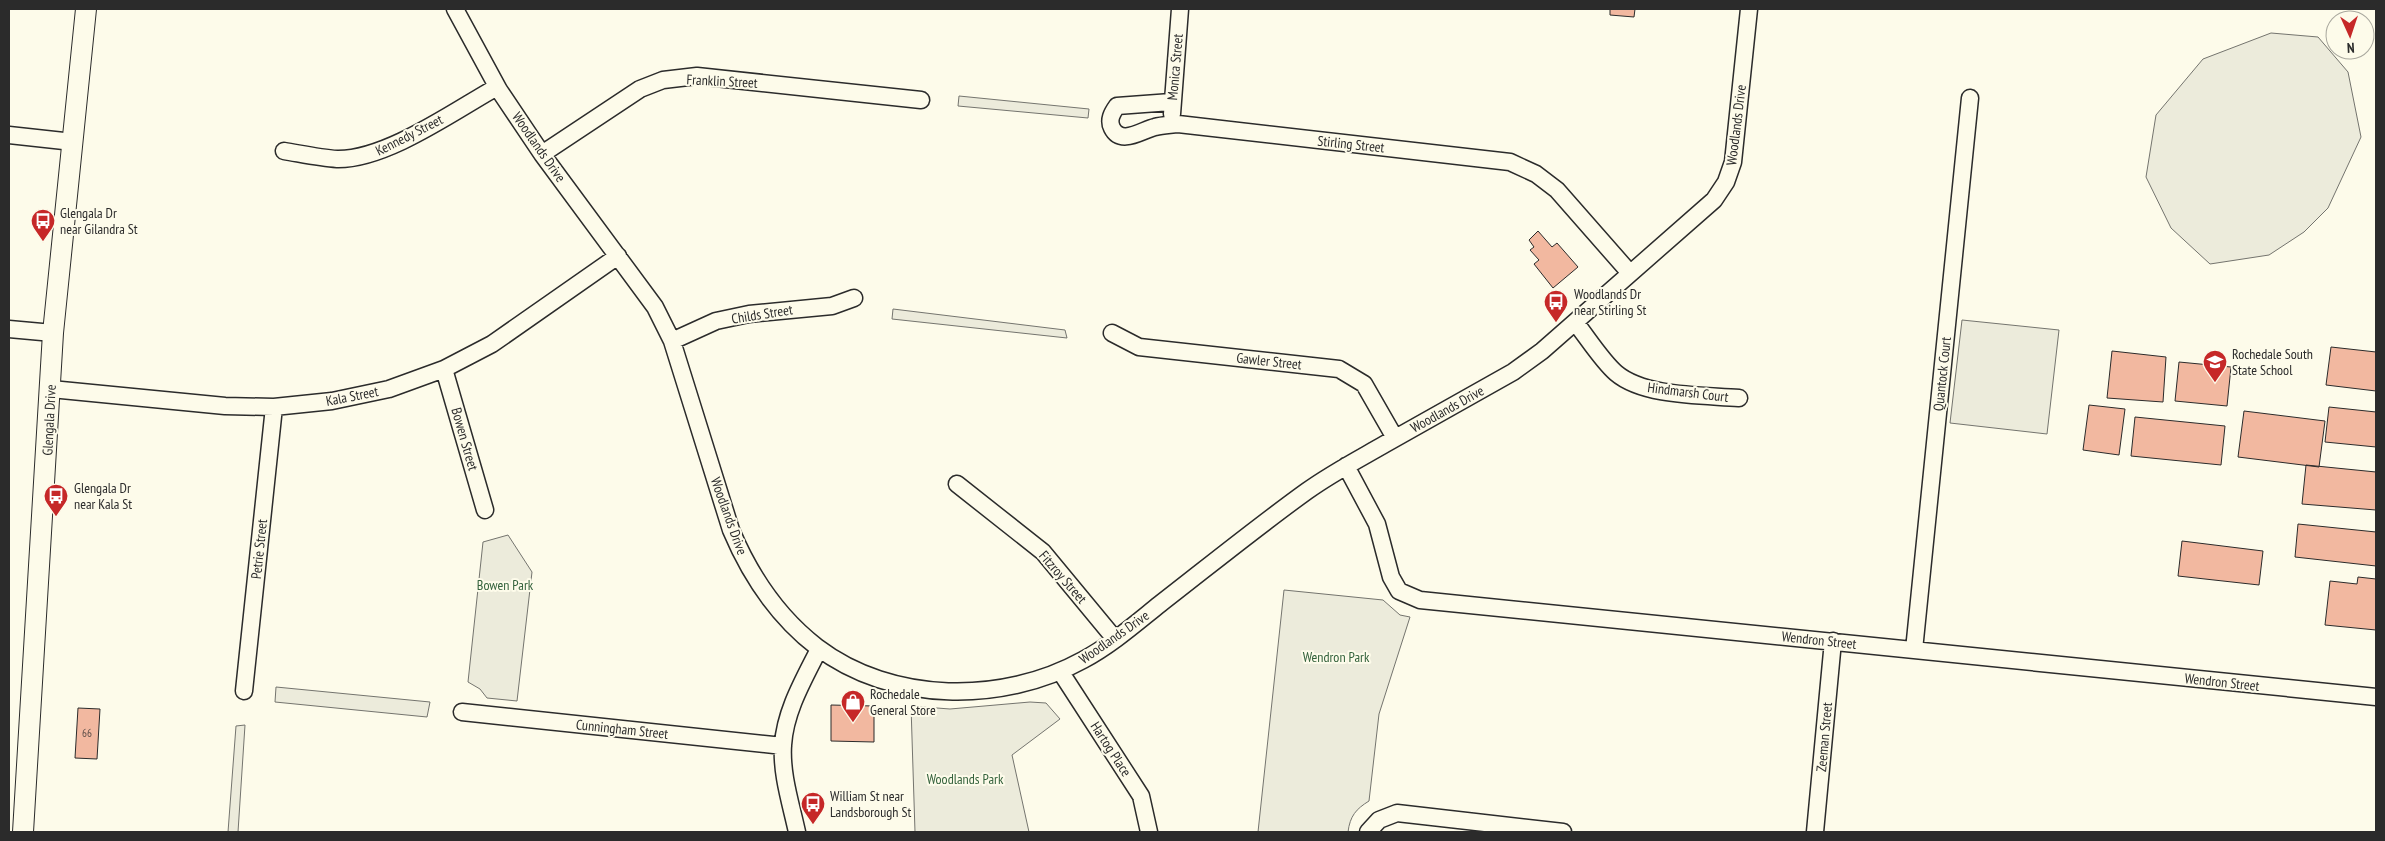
<svg xmlns="http://www.w3.org/2000/svg" width="2385" height="841" font-family="'PT Sans Narrow',sans-serif">
<rect width="100%" height="100%" fill="#fdfbea"/>
<path fill="#ecebdb" stroke="#74746e" d="M2271,33l47,4 30,35 13,65 -33,71 -24,24 -35,23 -59,9 -39,-36 -25,-51 10,-62 47,-56z
M959,96l130,13 -1,9 -130,-12z
M893,309l172,21 2,8 -175,-19z
M1962,320l97,10 -12,104 -97,-11z
M508,535l24,37 -15,129 -30,-3 -7,-9 -12,-7 15,-140z
M1284,590l99,10 17,15 10,2 -31,97 -10,87c-13,8 -19,15 -21,31h-90z
M276,687l154,15 -3,15 -152,-15z
M1030,702l16,1 14,16 -48,36 17,77h-114l-4,-126 39,3z
M245,725l-7,107h-10l8,-106z"/>
<path fill="#f2b8a0" stroke="#2b2b2b" d="M1610,9h25l-1,8 -24,-2z
M1538,231l14,16 5,-4 21,24 -25,21 -19,-24 5,-4 -9,-10 4,-3 -5,-7z
M2331,347l45,5v39l-50,-6z
M2112,351l54,6 -3,45 -56,-4z
M2179,362l52,5 -4,39 -52,-5z
M2089,405l36,4 -6,46 -36,-5z
M2329,407l47,5v35l-51,-5z
M2244,411l81,10 -6,46 -81,-10z
M2135,417l90,9 -4,39 -90,-9z
M2306,465l70,7v38l-74,-6z
M2298,524l78,8v34l-81,-9z
M2182,541l81,10 -4,34 -81,-9z
M2358,577l18,2v51l-51,-5 5,-44 27,3z
M831,705l43,1v36l-43,-1z
M78,708l22,1 -3,50 -22,-1z"/>
<g fill="none" stroke-linecap="round" stroke-linejoin="round">
<defs>
<path id="minor" d="M455,9l44,81 43,64 113,153 17,34 59,189c19,45 47,87 86,117 75,57 186,57 266,13 28,-15 52,-36 77,-56 49,-38 97,-77 147,-113 25,-18 52,-32 78,-47 43,-24 85,-48 128,-72l29,-21 172,-151 12,-18 7,-20 16,-153
M1171,102l-54,4c-5,7 -9,14 -5,22 9,18 30,2 43,-1 7,-2 15,-2 23,-3l332,38 26,12 21,16 72,82
M1172,114l8,-105
M9,135l64,7
M284,151c18,3 36,7 53,8 49,1 117,-48 160,-72
M542,154l98,-65 23,-9 34,-4 224,24
M1575,322c12,15 27,39 41,51 28,24 88,22 123,25
M9,329l44,4
M1112,333l27,14 200,22 25,15 31,54
M672,341l44,-20 33,-7 83,-8 22,-8
M444,369l41,141
M51,389l174,17 49,1 58,-6 57,-12 55,-20 48,-25 126,-88
M1346,466l31,58 14,53 8,14 21,9 956,97
M957,484l86,68 72,87
M1914,650l56,-552
M1060,671l81,125 8,36
M244,691l30,-284
M462,712l321,34
M797,832c-6,-28 -16,-58 -14,-87 2,-34 21,-66 36,-96
M1368,832l11,-12 18,-7 166,19
M1815,832l18,-191"/>
<path id="tertiary" d="M23,832l30,-499 33,-324"/>
</defs>
<use href="#minor" stroke="#2b2b2b" stroke-width="19"/>
<use href="#tertiary" stroke="#2b2b2b" stroke-width="22"/>
<use href="#minor" stroke="#fdfbea" stroke-width="16"/>
<use href="#tertiary" stroke="#fdfbea" stroke-width="20"/>
</g>
<defs>
<symbol id="bus-pin" viewBox="-11 -11 22 30"><path d="M0 17L-7.5 6A9.5 9.5 0 1 1 7.5 6Z" fill="#c62828" stroke="#fdfbea"/><path d="M-5-6H5V4H4V6H2V4H-2V6H-4V4H-5ZM-3.5-4V0h7V-4ZM-3.5 1.2v1.5H-2V1.2ZM2 1.2v1.5H3.5V1.2Z" fill="#fff"/></symbol>
<symbol id="school-pin" viewBox="-11 -11 22 30"><path d="M0 17L-7.5 6A9.5 9.5 0 1 1 7.5 6Z" fill="#c62828" stroke="#fdfbea"/><path d="M0-5L7-2L0 1L-7-2ZM-4 1L0 2.5L4 1V4Q0 6-4 4Z" fill="#fff"/></symbol>
<symbol id="shop-pin" viewBox="-11 -11 22 30"><path d="M0 17L-7.5 6A9.5 9.5 0 1 1 7.5 6Z" fill="#c62828" stroke="#fdfbea"/><path d="M-5-2.5h2.3a2.7 3.5 0 0 1 5.4 0H5L5.5 6h-11ZM-1.5-2.5h3a1.5 2.3 0 0 0-3 0Z" fill="#fff"/></symbol>
</defs>
<g fill-rule="evenodd">
<use href="#bus-pin" x="29" y="207" width="28" height="38"/>
<use href="#bus-pin" x="1542" y="288" width="28" height="38"/>
<use href="#school-pin" x="2201" y="348" width="28" height="38"/>
<use href="#bus-pin" x="42" y="482" width="28" height="38"/>
<use href="#shop-pin" x="839" y="688" width="28" height="38"/>
<use href="#bus-pin" x="799" y="790" width="28" height="38"/>
</g>
<g text-anchor="middle" dominant-baseline="central" stroke-width="4" stroke-linejoin="round" paint-order="stroke">
<g font-size="11" fill="#5d4e48">
<text x="87" y="733">66</text>
</g>
<g font-size="14" fill="#2b2b2b" stroke="#fdfbea">
<text transform="translate(1175 67) rotate(-85)">Monica Street</text>
<text transform="translate(722 81) rotate(3)">Franklin Street</text>
<text transform="translate(1736 125) rotate(-83)">Woodlands Drive</text>
<text transform="translate(409 135) rotate(-27)">Kennedy Street</text>
<text transform="translate(1351 144) rotate(6)">Stirling Street</text>
<text transform="translate(539 147) rotate(55)">Woodlands Drive</text>
<text transform="translate(762 314) rotate(-9)">Childs Street</text>
<text transform="translate(1269 361) rotate(6)">Gawler Street</text>
<text transform="translate(1942 374) rotate(-84)">Quantock Court</text>
<text transform="translate(1688 392) rotate(7)">Hindmarsh Court</text>
<text transform="translate(352 396) rotate(-11)">Kala Street</text>
<text transform="translate(1447 409) rotate(-29)">Woodlands Drive</text>
<text transform="translate(49 420) rotate(-87)">Glengala Drive</text>
<text transform="translate(465 439) rotate(74)">Bowen Street</text>
<text transform="translate(729 516) rotate(70)">Woodlands Drive</text>
<text transform="translate(259 549) rotate(-84)">Petrie Street</text>
<text transform="translate(1063 577) rotate(49)">Fitzroy Street</text>
<text transform="translate(1114 637) rotate(-35)">Woodlands Drive</text>
<text transform="translate(1819 640) rotate(6)">Wendron Street</text>
<text transform="translate(2222 682) rotate(6)">Wendron Street</text>
<text transform="translate(622 729) rotate(6)">Cunningham Street</text>
<text transform="translate(1824 737) rotate(-85)">Zeeman Street</text>
<text transform="translate(1111 749) rotate(57)">Hartog Place</text>
</g>
<g font-size="14" fill="#2b2b2b" stroke="#fdfbea" text-anchor="start">
<text x="60" y="213">Glengala Dr<tspan x="60" dy="16">near Gilandra St</tspan></text>
<text x="1574" y="294">Woodlands Dr<tspan x="1574" dy="16">near Stirling St</tspan></text>
<text x="2232" y="354">Rochedale South<tspan x="2232" dy="16">State School</tspan></text>
<text x="74" y="488">Glengala Dr<tspan x="74" dy="16">near Kala St</tspan></text>
<text x="870" y="694">Rochedale<tspan x="870" dy="16">General Store</tspan></text>
<text x="830" y="796">William St near<tspan x="830" dy="16">Landsborough St</tspan></text>
</g>
<g font-size="14" fill="#34623c" stroke="#fdfbea">
<text x="505" y="585">Bowen Park</text>
<text x="1336" y="657">Wendron Park</text>
<text x="965" y="779">Woodlands Park</text>
</g>
</g>
<rect width="2385" height="841" fill="none" stroke="#2b2b2b" stroke-width="20"/>
<g transform="translate(2350 35) rotate(177)"><circle r="24" fill="#fdfbea" stroke="#a9a89e"/>
<path d="M0-4L9 19L0 12L-9 19Z" fill="#c62828"/>
<text y="-8" font-size="14" font-weight="bold" text-anchor="middle" fill="#2b2b2b">N</text>
</g>
</svg>
